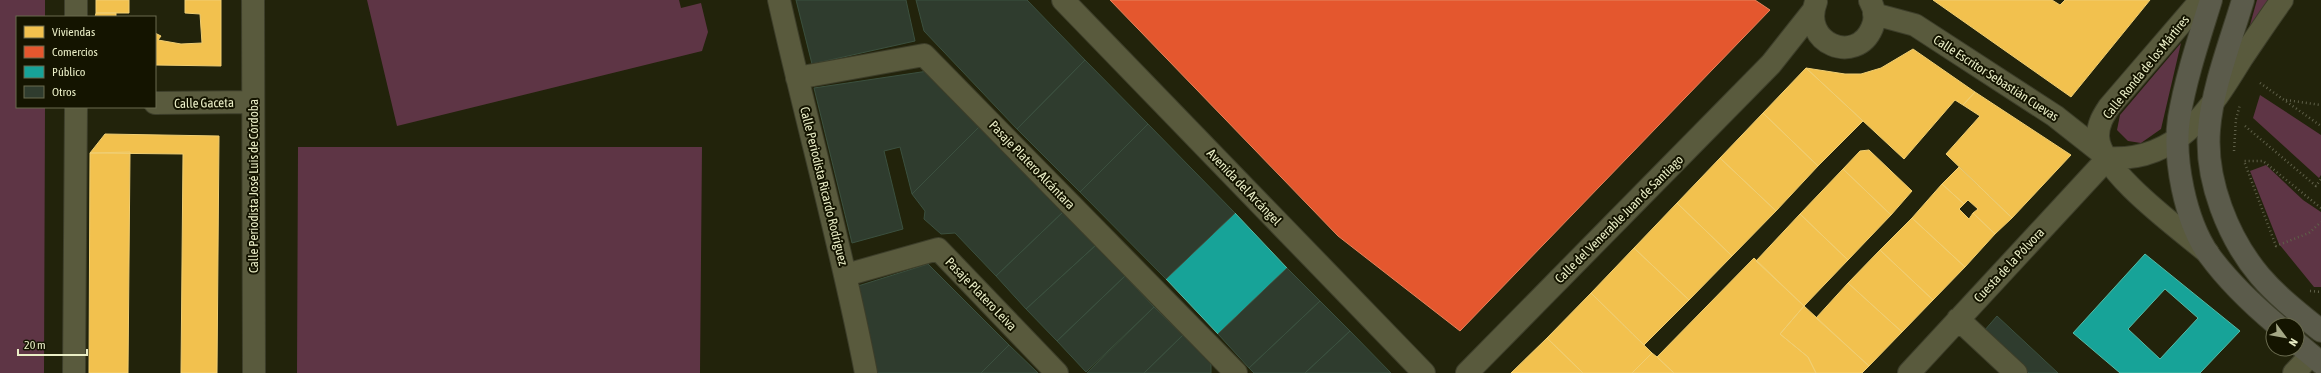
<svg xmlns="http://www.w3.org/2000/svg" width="2321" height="373" font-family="'Asap Condensed',sans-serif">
<rect width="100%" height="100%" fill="#22230b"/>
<path fill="#5e3545" d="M0,0h45v17h-28v90h28l-1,266h-44z
M367,0h312l2,8 20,-5 7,29 -6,19 -305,75z
M2257,0h13l-22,32z
M2181,43l-20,86 -20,14 -13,-2 -11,-11 3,-15z
M2260,95l61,40v40l-2,3 -66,-60z
M298,147h404l-2,226h-403z
M2266,165l37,35 18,12v75h-7l-35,-43 -29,-73z"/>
<path fill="#f2c14e" stroke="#f0ce72" d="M96,0h33v13h-33z
M185,0h36v66l-66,-1v-32l6,3 -3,4 23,4 21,-1 -2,-29 -15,-1z
M1933,0h119l8,5 5,-5h85l-79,97z
M96,13h20v4h-21z
M1913,49l62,43 -12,13 -8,-5 -51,59 -98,-91 39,6h16l20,-6z
M1806,68l57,53 -45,45 -55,-53z
M1975,92l96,63 -59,63 -66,-64 34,-38 -17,-11z
M1763,113l55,53 -42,45 -56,-53z
M105,134l114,2 -2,237h-36l2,-219 -93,-1z
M1869,150l43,41 -21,24 -48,-46 17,-18z
M130,152l-2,221h-39l1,-220z
M1720,158l56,53 -44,45 -55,-53z
M1959,167l53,51 -17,16 -22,-21 5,-4 -10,-9 -4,4 -22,-20z
M1843,169l48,46 -43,45 -48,-46z
M1942,184l22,20 -5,5 10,10 4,-6 22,21 -30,33 -53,-49z
M1677,203l55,53 -43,44 -55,-52z
M1800,214l48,46 -44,46 -48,-45z
M1912,218l53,49 -32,33 -53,-50z
M1634,248l55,52 -45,45 -53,-52z
M1880,250l53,50 -31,32 -54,-49z
M1754,258l50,48 -24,28 28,23 8,16h-142l-17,-16z
M1848,283l54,49 -33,34 -53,-48z
M1591,293l61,60 -20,20h-49l-36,-35z
M1804,306l65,60 -7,7h-46l-8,-16 -28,-23z
M1547,338l36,35h-72z
M1652,353l5,4 17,16h-42z"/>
<path fill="#e4572e" stroke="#e6845c" d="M1110,0h645l15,10 -310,321 -122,-95z"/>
<path fill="#17a398" stroke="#56baa6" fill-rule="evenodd" d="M1235,213l52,55 -69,66 -52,-55z
M2145,254l95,77 -40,42h-80l-47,-40zM2165,289l33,29 -38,41 -32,-30z"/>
<path fill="#2f3c2e" stroke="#3b503f" d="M796,0h110l9,41 -103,23z
M916,0h111l58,60 -68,69 -93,-98z
M1085,60l63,64 -68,68 -63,-63z
M928,71l54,53 -70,70 -12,-47 -16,4 19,78 -51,14 -38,-155z
M982,124l82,87 -68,65 -41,-43 -14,1 -17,-15 1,-8 -13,-17z
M1148,124l87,89 -69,66 -86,-87z
M1064,211l32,34 -70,64 -30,-33z
M1096,245l29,31 -68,65 -31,-32z
M928,264l81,81 -28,28h-104l-19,-87z
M1287,268l33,33 -71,67 -31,-34z
M1125,276l29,31 -68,65 -29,-31z
M1320,301l30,30 -45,42h-51l-5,-5z
M1154,307l29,28 -39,38h-57z
M1997,316l61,57h-29l-45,-42z
M1350,331l41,42h-86z
M1183,335l28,28v10h-67z
M1009,345l29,28h-57z"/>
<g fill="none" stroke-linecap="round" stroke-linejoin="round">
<defs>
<path id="minor" d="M76,0v17
M253,0l1,373
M779,0c28,125 63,248 87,373
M1063,0l361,373
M2201,0l-92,107c-6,9 -11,17 -11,29 1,35 83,94 110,117
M1816,2c-16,41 40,64 56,26 4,-9 3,-19 -2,-27
M1874,14l41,11 140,91 52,41
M797,78l127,-23 312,318
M155,103l97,-1
M2108,158c70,4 102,-48 134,-100 13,-19 26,-39 40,-58
M846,275l92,-26 119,124
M1958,319l58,54
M74,373l2,-266
M1467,373l304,-309 42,-53
M1909,373l199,-215
M2294,373l17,-18"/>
<path id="major" d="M2211,0c-12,39 -25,77 -32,118 -6,41 6,102 30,137 19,26 43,49 68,70
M2243,0c-12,40 -31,89 -34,130 -4,50 19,108 51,146 18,21 40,38 61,55
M2297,343l24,20"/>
</defs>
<use href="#minor" stroke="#3d3e2a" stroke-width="24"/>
<use href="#major" stroke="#3d3e2a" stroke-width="24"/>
<path stroke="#5f6049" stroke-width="2.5" stroke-dasharray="1 3" stroke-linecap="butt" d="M2260,83l61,43
M2286,100l35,5
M2245,126l71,60 5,-7
M2234,151l2,-32 4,-14
M2321,208l-58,-47h-19l32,85 33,-13 12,-11
M2310,291l11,1"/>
<use href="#minor" stroke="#595a3d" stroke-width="22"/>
<use href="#major" stroke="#5b5b4b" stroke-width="22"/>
</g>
<g text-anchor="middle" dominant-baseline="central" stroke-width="4" stroke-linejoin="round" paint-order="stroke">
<g font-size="13" fill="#eaeec6" stroke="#141400">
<text transform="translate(2146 67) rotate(-51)">Calle Ronda de los Mártires</text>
<text transform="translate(1996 78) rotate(33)">Calle Escritor Sebastián Cuevas</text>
<text transform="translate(204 103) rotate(-1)">Calle Gaceta</text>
<text transform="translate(1032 165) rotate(46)">Pasaje Platero Alcántara</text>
<text transform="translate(253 186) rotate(-90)">Calle Periodista José Luis de Córdoba</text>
<text transform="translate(824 186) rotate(76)">Calle Periodista Ricardo Rodríguez</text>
<text transform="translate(1244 187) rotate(46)">Avenida del Arcángel</text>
<text transform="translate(1619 219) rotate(-45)">Calle del Venerable Juan de Santiago</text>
<text transform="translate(2009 265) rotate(-47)">Cuesta de la Pólvora</text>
<text transform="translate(981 294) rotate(46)">Pasaje Platero Leiva</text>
</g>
</g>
<rect x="16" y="16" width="140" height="92" fill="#141400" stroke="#6a6b4f"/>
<rect x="24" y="26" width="20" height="12" fill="#f2c14e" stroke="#6a6b4f"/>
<text x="52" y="36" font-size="12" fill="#eaeec6">Viviendas</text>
<rect x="24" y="46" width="20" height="12" fill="#e4572e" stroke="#6a6b4f"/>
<text x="52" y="56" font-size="12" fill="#eaeec6">Comercios</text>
<rect x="24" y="66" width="20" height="12" fill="#17a398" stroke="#6a6b4f"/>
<text x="52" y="76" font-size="12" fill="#eaeec6">Público</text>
<rect x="24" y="86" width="20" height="12" fill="#2f3c2e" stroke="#6a6b4f"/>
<text x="52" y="96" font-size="12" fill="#eaeec6">Otros</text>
<g transform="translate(2285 337) rotate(122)"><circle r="19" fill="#141400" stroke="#6a6b4f"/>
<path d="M0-3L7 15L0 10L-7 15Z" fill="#a4a785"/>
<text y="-6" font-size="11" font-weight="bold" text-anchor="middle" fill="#eaeec6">N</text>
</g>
<path d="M18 349v6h69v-6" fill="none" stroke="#eaeec6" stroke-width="2"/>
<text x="24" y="349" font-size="12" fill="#eaeec6" stroke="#141400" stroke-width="3" paint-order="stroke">20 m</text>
</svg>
